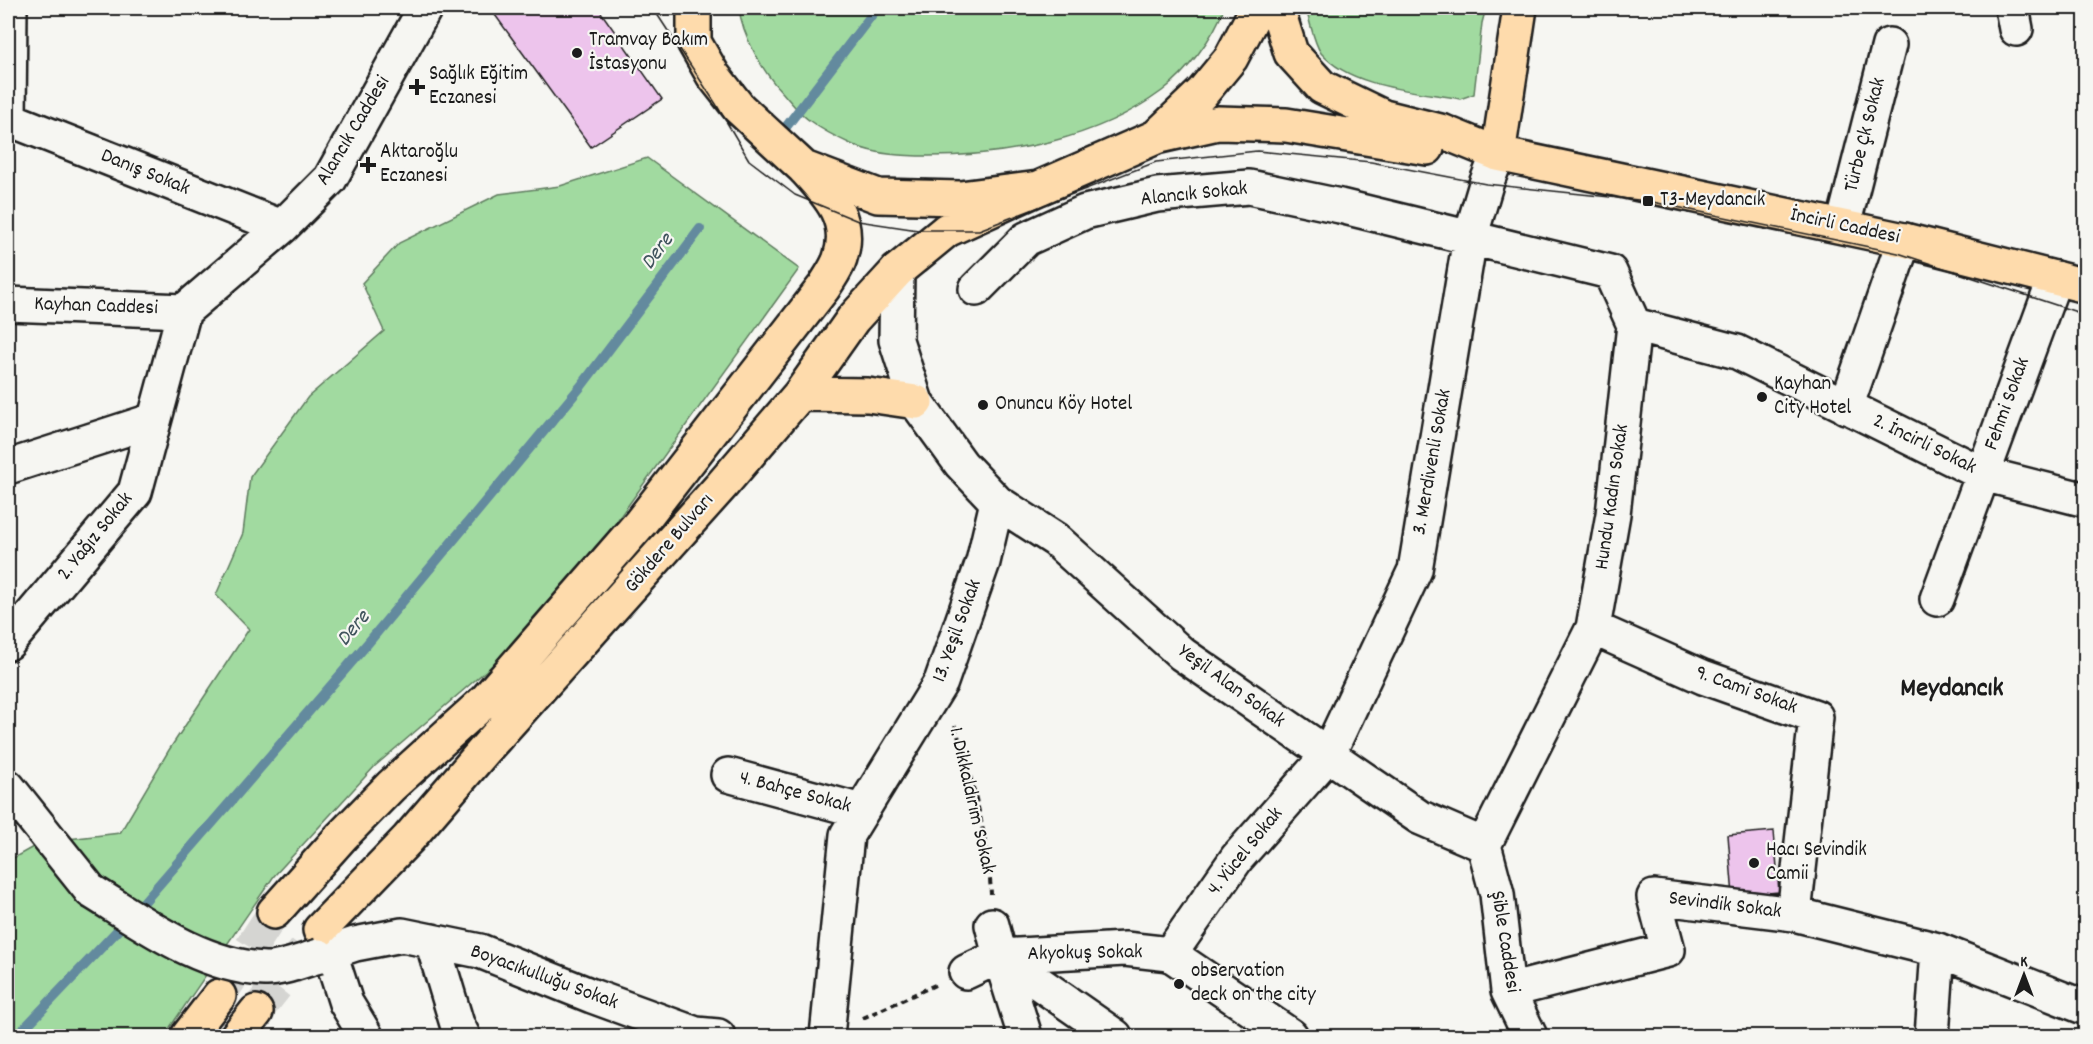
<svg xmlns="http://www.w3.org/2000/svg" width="2093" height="1044" font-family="Dekko,sans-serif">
<rect width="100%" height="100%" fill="#f6f6f2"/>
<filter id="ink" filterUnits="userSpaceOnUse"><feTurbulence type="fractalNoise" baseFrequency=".0167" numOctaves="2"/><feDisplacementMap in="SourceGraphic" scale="12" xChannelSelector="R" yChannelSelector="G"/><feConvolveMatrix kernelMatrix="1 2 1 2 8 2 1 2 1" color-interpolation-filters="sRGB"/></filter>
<g filter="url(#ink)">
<path fill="#a1daa0" stroke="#5e7b5e" stroke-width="1.5" d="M739,8h485c-10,29 -37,64 -62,83 -65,48 -153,65 -233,65 -25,0 -52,-1 -76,-11 -13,-6 -31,-15 -43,-24 -11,-8 -20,-20 -29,-30 -18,-19 -39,-56 -42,-83z
M1307,8h179l-4,15 -8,71 -14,5c-43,-8 -109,-11 -139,-46 -7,-10 -10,-28 -14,-40z
M647,158l152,111 -214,296 -90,98 -120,103 -101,110 -110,160h-156v-175l34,-19 78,-9 49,-83 80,-121 -33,-34 27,-62 7,-56 58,-80 76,-66 -22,-48 37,-40 100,-49 61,-8z"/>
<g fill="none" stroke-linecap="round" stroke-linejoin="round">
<path stroke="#648a9e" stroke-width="10" d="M786,127l91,-119
M17,1036l119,-125 232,-268 214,-258 118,-156"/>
</g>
<path fill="#edc4ec" stroke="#1c1c1c" stroke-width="1.5" d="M490,8h108l64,91 -71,48z
M1774,831l5,61 -46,4 -5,-61z"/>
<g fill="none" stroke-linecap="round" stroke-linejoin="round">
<path stroke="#d5d5d2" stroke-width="33" stroke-dasharray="33 16" stroke-linecap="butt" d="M224,989l50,-77
M256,1012l49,-62"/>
<defs>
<path id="minor" d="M2012,8l4,21
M9,119l1,-111
M8,120l1,-1 273,108
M1843,226l46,-181
M976,289l50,-50 59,-27 72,-17 92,-8 91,19 270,66 24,53 -21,189 -20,114 -109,217
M8,304l176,7
M184,311l98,-84 48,-48 95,-171
M1634,325l103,27 246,122 103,26
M1846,407l58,-167
M8,467l146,-47
M997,502l59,38 126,114 237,163 65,28
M1937,599l118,-321
M1593,628l110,49 113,40 -22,197
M8,643l127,-151 49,-181
M728,775l133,36
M8,787l83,104
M1484,845l13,49 11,97 22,45
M992,925l8,31 25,80
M432,941l25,83 6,12
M1938,950l148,58
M330,953l16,50 20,33
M1170,954l67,-96 91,-103 87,-185 55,-332 16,-54 12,-30
M319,956l36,-12 47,-9 78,16 112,45 104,38 22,2
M1000,956l125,-7 45,5 121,82
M966,972l34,-16 115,80
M1508,991l160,-41 -14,-53 140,17 144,36 -6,86
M827,1036l20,-201 94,-153 42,-120 14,-60 -36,-38 -45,-62 -20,-62 1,-69"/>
<path id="major" d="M694,8v34l19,33 26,33 65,60 74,28 82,2 79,-10 117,-51 46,-44 29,-35 21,-40 3,-10
M1277,8l14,45 31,34 62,30 60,15 54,22 406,86 182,46
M1156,137l62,-14 68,2 141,23
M1498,154l22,-146
M800,394l68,1 48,7
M274,912l68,-76 49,-50 95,-86 155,-178 183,-235c6,-10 13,-19 16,-29 13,-39 -12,-64 -36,-90
M320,930l88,-91 80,-93 234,-261 78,-91 53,-75 44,-48 50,-41 92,-42
M188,1036l31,-40
M237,1036l19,-24"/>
</defs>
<use href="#minor" stroke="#1c1c1c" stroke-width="38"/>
<use href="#major" stroke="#1c1c1c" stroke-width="38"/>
<path stroke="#1c1c1c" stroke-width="4" stroke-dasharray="6 4.5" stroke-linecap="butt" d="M955,726c17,54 33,110 36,168
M863,1018l72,-33"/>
<use href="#minor" stroke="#f6f6f2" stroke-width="33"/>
<use href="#major" stroke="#fedbac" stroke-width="33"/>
<path stroke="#1c1c1c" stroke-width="1.5" d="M653,8l63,96 33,56 46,35 63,26 60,9h61l177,-68 101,-11 114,11 115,22 162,17 250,52 188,62"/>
<defs>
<path id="minor-bridge" d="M91,891c52,32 111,76 174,78 15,1 39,-9 54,-13"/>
</defs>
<use href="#minor-bridge" stroke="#1c1c1c" stroke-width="38" stroke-linecap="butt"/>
<use href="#minor-bridge" stroke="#f6f6f2" stroke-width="33"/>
</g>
</g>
<g fill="#1c1c1c" stroke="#f6f6f2" stroke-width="2">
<circle cx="577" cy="53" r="6"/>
<path d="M414 78h6v6h6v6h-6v6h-6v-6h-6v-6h6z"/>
<path d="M365 156h6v6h6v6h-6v6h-6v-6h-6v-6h6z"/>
<rect x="1642" y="195" width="12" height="12" rx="3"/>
<circle cx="1762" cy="397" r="6"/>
<circle cx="983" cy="405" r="6"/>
<circle cx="1754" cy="863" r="6"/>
<circle cx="1179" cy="984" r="6"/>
</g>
<g text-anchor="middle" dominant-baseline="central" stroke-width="4.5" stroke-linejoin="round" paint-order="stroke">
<g font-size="21" fill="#1c1c1c" stroke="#f6f6f2" text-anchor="start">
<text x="589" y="41">Tramvay Bakım<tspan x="589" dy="24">İstasyonu</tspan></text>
<text x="429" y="75">Sağlık Eğitim<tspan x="429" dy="24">Eczanesi</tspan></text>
<text x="380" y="153">Aktaroğlu<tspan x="380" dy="24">Eczanesi</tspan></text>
<text x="1660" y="201">T3-Meydancık</text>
<text x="1774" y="385">Kayhan<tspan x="1774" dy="24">City Hotel</tspan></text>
<text x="995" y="405">Onuncu Köy Hotel</text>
<text x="1766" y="851">Hacı Sevindik<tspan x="1766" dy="24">Camii</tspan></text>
<text x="1191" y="972">observation<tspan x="1191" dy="24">deck on the city</tspan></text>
</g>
<g font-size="21" fill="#1c1c1c" stroke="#f6f6f2">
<text transform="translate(354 131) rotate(-59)">Alancık Caddesi</text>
<text transform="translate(1866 135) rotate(-76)">Türbe Çk Sokak</text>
<text transform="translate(145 173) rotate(22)">Danış Sokak</text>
<text transform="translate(1194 195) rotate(-6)">Alancık Sokak</text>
<text transform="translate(1845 227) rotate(12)">İncirli Caddesi</text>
<text transform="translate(96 307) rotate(2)">Kayhan Caddesi</text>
<text transform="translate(2008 404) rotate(-70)">Fehmi Sokak</text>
<text transform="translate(1924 445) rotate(26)">2. İncirli Sokak</text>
<text transform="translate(1433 462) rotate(-80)">3. Merdivenli Sokak</text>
<text transform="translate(1613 497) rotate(-82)">Hundu Kadın Sokak</text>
<text transform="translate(96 537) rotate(-51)">2. Yağız Sokak</text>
<text transform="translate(670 544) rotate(-49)">Gökdere Bulvarı</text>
<text transform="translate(958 631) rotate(-70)">13. Yeşil Sokak</text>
<text transform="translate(1231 687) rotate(36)">Yeşil Alan Sokak</text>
<text transform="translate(1746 691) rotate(20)">9. Cami Sokak</text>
<text transform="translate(795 793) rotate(15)">4. Bahçe Sokak</text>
<text transform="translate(971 801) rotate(77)">1. Dikkaldırım Sokak</text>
<text transform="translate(1246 852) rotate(-51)">4. Yücel Sokak</text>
<text transform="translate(1725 906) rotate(7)">Sevindik Sokak</text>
<text transform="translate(1504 942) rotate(81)">Şible Caddesi</text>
<text transform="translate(1085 954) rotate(-1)">Akyokuş Sokak</text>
<text transform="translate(544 978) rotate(20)">Boyacıkulluğu Sokak</text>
</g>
<g font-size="22" font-style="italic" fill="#40535d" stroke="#f6f6f2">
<text transform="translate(658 252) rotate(-53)">Dere</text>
<text transform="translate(354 629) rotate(-50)">Dere</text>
</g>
<g font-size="27" font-weight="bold" fill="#1c1c1c" stroke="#f6f6f2">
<text x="1952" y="689">Meydancık</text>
</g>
</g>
<rect width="2093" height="1044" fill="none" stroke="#f6f6f2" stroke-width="30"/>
<rect x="15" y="15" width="2063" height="1014" fill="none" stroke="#1c1c1c" stroke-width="2" filter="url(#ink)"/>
<g transform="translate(2024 975)" stroke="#f6f6f2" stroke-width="4.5" paint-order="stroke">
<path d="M0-4.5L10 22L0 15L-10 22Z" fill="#1c1c1c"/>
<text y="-9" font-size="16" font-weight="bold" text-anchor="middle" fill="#1c1c1c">K</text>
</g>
</svg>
